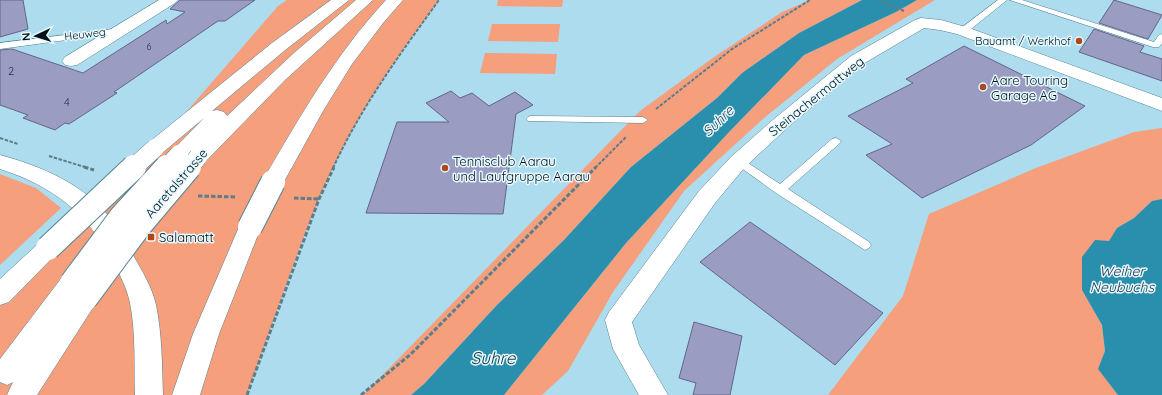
<svg xmlns="http://www.w3.org/2000/svg" width="1162" height="395" font-family="Quicksand,sans-serif">
<rect width="100%" height="100%" fill="#acdcee"/>
<path fill="#f59f7c" d="M287,0h152c-33,44 -64,88 -90,136 -43,81 -70,173 -102,259h-247v-100l155,-147 123,-142z
M498,0h65l-1,7 -65,-1z
M810,0h52l-63,33 -57,40 -25,25 -86,69 -67,73 -67,65 -73,79 -13,11h-48l277,-284 74,-54 44,-29 24,-16z
M917,0h18l-98,59 -73,59 -80,73 -71,101 -45,79 -26,24h-38l122,-152 104,-112 74,-76 92,-43z
M492,24h68l-2,18 -70,-1z
M485,53l72,1 -2,20 -75,-1z
M1162,128v71l-10,2 -18,17 -17,10 -35,62 20,35 3,26 -6,18 19,26h-290l75,-99 26,-82 107,-46 98,-36z
M0,174l36,14 25,20 -61,57z"/>
<path fill="#2a8fad" d="M862,0h55l-21,12 -92,43 -74,76 -104,112 -122,152h-93l13,-11 73,-79 67,-65 67,-73 86,-69 25,-25 57,-40z
M1162,199v196h-44l-20,-26 7,-18 -3,-26 -20,-35v-33l13,-17 14,1 8,-13 17,-10 18,-17z"/>
<path fill="#9a9cc2" stroke="#646588" d="M0,0h23l5,29 -28,8z
M180,0h75l-30,21h-7l-104,71 3,1 -48,31 -4,-1 -10,7 -32,-12 5,-3 -28,-10v-55l12,-1 71,24 83,-53 1,4 18,-12 -15,-3z
M1114,0l48,15 -14,24 -49,-16z
M1094,29l50,17 -4,6 22,7v22l-83,-29z
M964,46l121,60 -54,39 -109,53 -56,-43 26,-11 -44,-28 65,-33 -7,-4z
M451,91l9,7 12,-5 17,13 26,-14 18,13 -17,9 -13,100 -137,-1 31,-91h52l-23,-19z
M750,222l133,91 -48,52 -135,-103z
M694,322l48,14 -12,59h-37l3,-12 -17,-5z"/>
<g fill="none" stroke-linecap="round" stroke-linejoin="round">
<defs>
<path id="lane" d="M998,0h9l-41,33h-6v-4z
M1010,0h12l132,42 5,-7 3,-1v9l-3,4h-6z
M122,28h3v4l-125,17v-6z
M531,116l112,1 5,3 -5,3 -115,-2 -2,-2 2,-2z
M836,138l5,3 -1,2 -52,46 81,53 2,3 -2,3 -4,2 -89,-57 -43,-31 1,-3h8l38,25 52,-45z"/>
<path id="street" d="M159,0h19l-3,3 -98,62 -6,1 -6,-1 -3,-4 3,-4z
M921,18l20,2 28,8 193,70v13l-205,-77 -17,-4 -16,-2 -61,36 -75,63 -43,40 -30,36 -83,119 7,23 29,50h-29l-26,-46 -8,-29 4,-8 90,-121 32,-34 43,-38 77,-63 64,-36z"/>
<path id="primary" d="M0,155c41,11 84,29 111,64 9,11 15,24 22,36 9,16 19,32 23,50 6,29 6,60 7,90h-28c-1,-30 1,-62 -5,-92 -3,-15 -10,-28 -17,-42 -26,-48 -60,-75 -113,-92z"/>
<path id="highway" d="M331,0h18l-65,51 -72,60 5,-1 7,2 3,4 67,-63 62,-53h17l-88,80 -80,82 -7,2 -7,-2 -3,-5 -9,4 -7,-2 -3,-5 35,-36 -42,35 -7,2 -7,-2 -3,-5 3,-5 124,-100z
M386,0h17l-20,23 -31,41 -29,47 -42,76 -8,3 -8,-3 -3,-5c37,-64 74,-128 124,-182z
M250,218l8,3 3,6 -42,107 -19,61h-28l21,-61 46,-107 3,-6z
M48,239l8,3 4,6 -4,6 -47,48 -9,3v-26l40,-37z
M72,273l9,3 3,7 -3,7 4,-2 9,4 4,7 -4,7 -57,89h-30l6,-13 -6,3 -7,-3v-23l63,-83z"/>
</defs>
<use href="#lane" stroke="#558393" stroke-width="1"/>
<use href="#street" stroke="#558393" stroke-width="1"/>
<use href="#primary" stroke="#558393" stroke-width="1"/>
<use href="#highway" stroke="#558393" stroke-width="1"/>
<path stroke="#5c7d89" stroke-width="2" stroke-dasharray="3.5 1.5" stroke-linecap="butt" d="M878,0l26,11
M656,109l76,-60 78,-49
M0,138l18,6
M49,156l39,12
M333,168c28,-61 67,-114 106,-168
M595,168l31,-31"/>
<path stroke="#5c7d89" stroke-width="3" stroke-dasharray="4.5 2" stroke-linecap="butt" d="M84,167l10,3
M198,196l39,1
M294,198l25,1
M247,395l72,-196 15,-32
M361,395l50,-41 185,-187"/>
<use href="#lane" fill="#fff" fill-rule="evenodd"/>
<use href="#street" fill="#fff" fill-rule="evenodd"/>
<use href="#primary" fill="#fff" fill-rule="evenodd"/>
<use href="#highway" fill="#fff" fill-rule="evenodd"/>
<defs>
<path id="highway-bridge-far1" d="M133,168l22,-20
M166,168l13,-14
M189,168l9,-11"/>
<path id="highway-bridge" d="M250,227l23,-45
M48,248l86,-81
M72,283l50,-67 45,-49
M85,299l55,-74 49,-58"/>
</defs>
<use href="#highway-bridge-far1" stroke="#558393" stroke-width="19" stroke-linecap="butt"/>
<use href="#highway-bridge" stroke="#558393" stroke-width="26" stroke-linecap="butt"/>
<use href="#highway-bridge-far1" stroke="#fff" stroke-width="18"/>
<use href="#highway-bridge" stroke="#fff" stroke-width="24"/>
</g>
<g fill="#ad4919" stroke="#e5f8ff" stroke-width="1.5">
<circle cx="1079" cy="41" r="4"/>
<circle cx="983" cy="87" r="4"/>
<circle cx="445" cy="168" r="4"/>
<rect x="147" y="233" width="8" height="8" rx="2"/>
</g>
<g text-anchor="middle" dominant-baseline="central" stroke-width="3" stroke-linejoin="round" paint-order="stroke">
<g font-size="9" fill="#273341">
<text x="149" y="46">6</text>
</g>
<g font-size="11" fill="#011016" stroke="#e5f8ff">
<text transform="translate(85 34) rotate(-7)">Heuweg</text>
</g>
<g font-size="11" fill="#011016" stroke="#e5f8ff" text-anchor="end">
<text x="1071" y="41">Bauamt / Werkhof</text>
</g>
<g font-size="11" fill="#273341">
<text x="11" y="71">2</text>
<text x="67" y="102">4</text>
</g>
<g font-size="13" fill="#011016" stroke="#e5f8ff" text-anchor="start">
<text x="991" y="80">Aare Touring<tspan x="991" dy="15">Garage AG</tspan></text>
<text x="453" y="161">Tennisclub Aarau<tspan x="453" dy="15">und Laufgruppe Aarau</tspan></text>
<text x="159" y="237">Salamatt</text>
</g>
<g font-size="13" fill="#011016" stroke="#e5f8ff">
<text transform="translate(816 96) rotate(-39)">Steinachermattweg</text>
<text transform="translate(176 183) rotate(-49)">Aaretalstrasse</text>
</g>
<g font-size="14" font-style="italic" fill="#18353f" stroke="#e5f8ff">
<text transform="translate(718 121) rotate(-44)">Suhre</text>
<text x="1122" y="271">Weiher<tspan x="1122" dy="16">Neubuchs</tspan></text>
</g>
<g font-size="17" font-style="italic" fill="#18353f" stroke="#e5f8ff">
<text x="493" y="357">Suhre</text>
</g>
</g>
<g transform="translate(36 36) rotate(266)" stroke="#e5f8ff" stroke-width="3" paint-order="stroke">
<path d="M0-3L7 15L0 10L-7 15Z" fill="#011016"/>
<text y="-6" font-size="11" font-weight="bold" text-anchor="middle" fill="#011016">N</text>
</g>
</svg>
